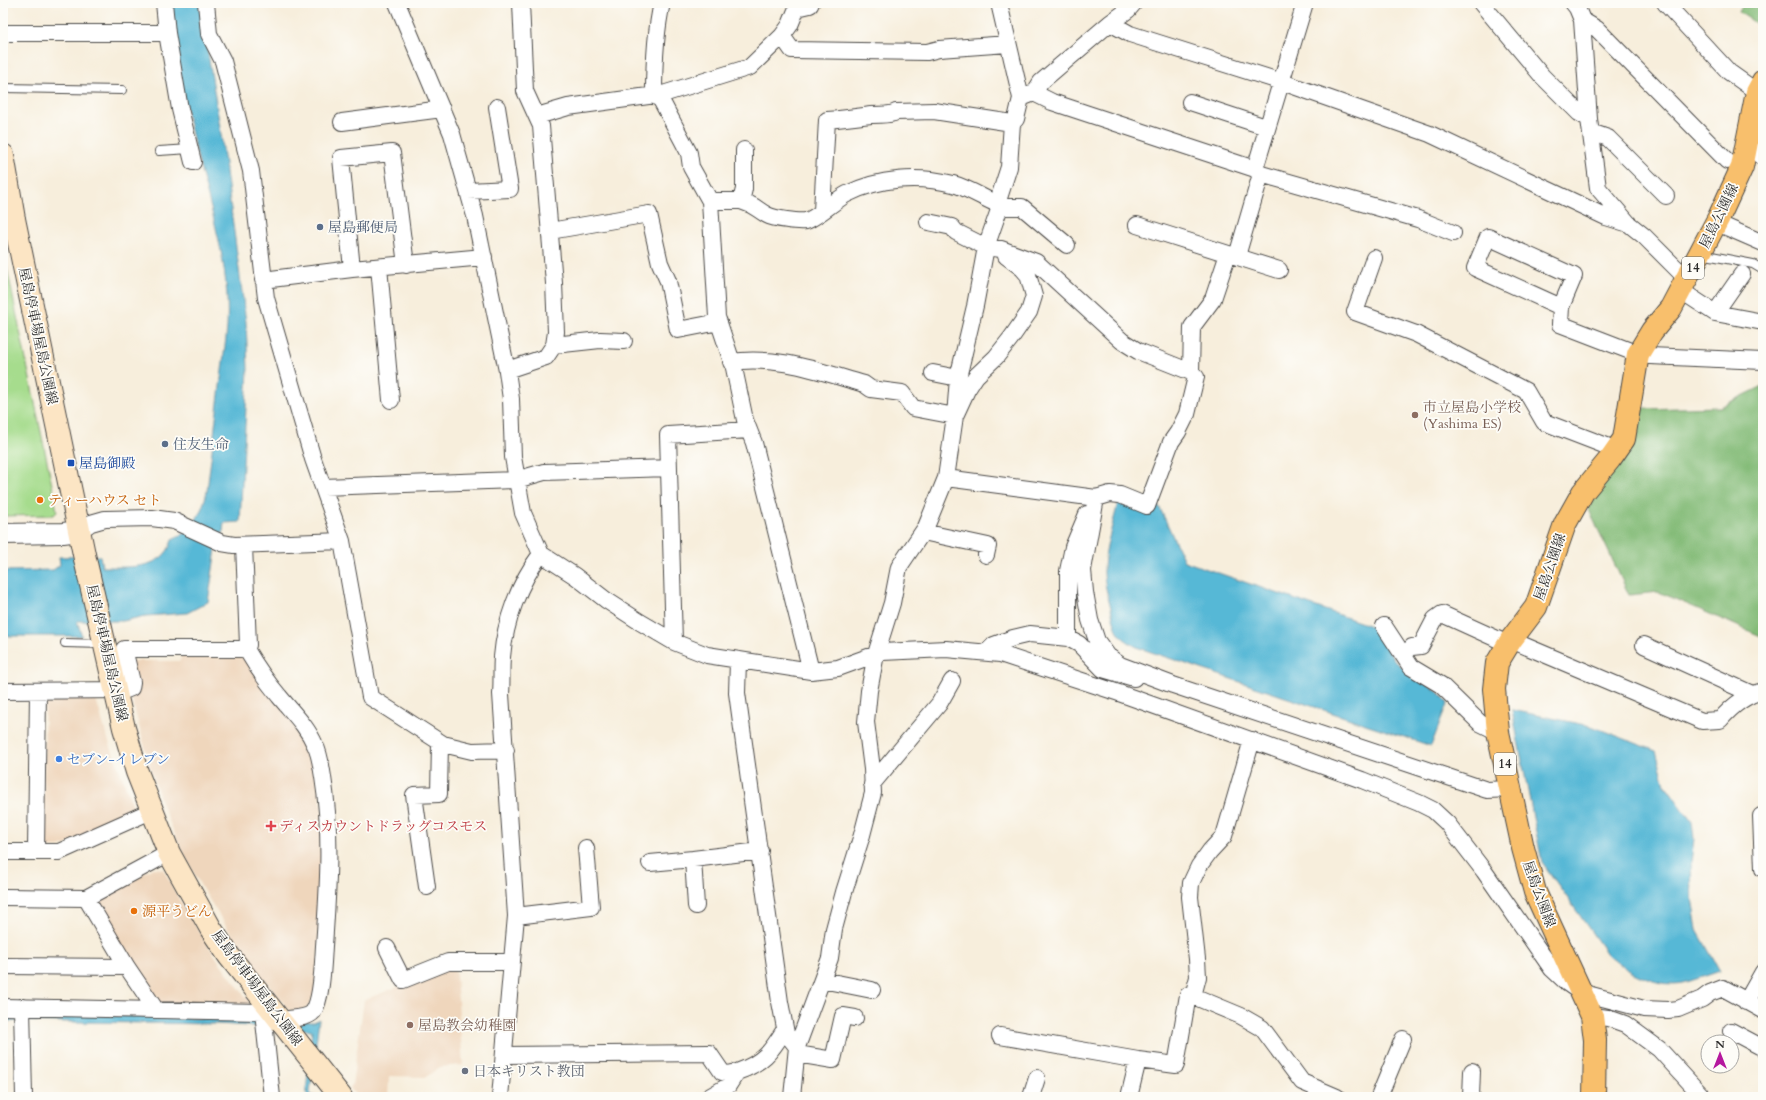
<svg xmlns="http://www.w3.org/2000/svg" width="1766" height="1100" font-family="Cardo,'Noto Serif JP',serif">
<rect width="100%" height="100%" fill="#fdfcf7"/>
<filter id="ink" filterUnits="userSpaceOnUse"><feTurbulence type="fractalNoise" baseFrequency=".025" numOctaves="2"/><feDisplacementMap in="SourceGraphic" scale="8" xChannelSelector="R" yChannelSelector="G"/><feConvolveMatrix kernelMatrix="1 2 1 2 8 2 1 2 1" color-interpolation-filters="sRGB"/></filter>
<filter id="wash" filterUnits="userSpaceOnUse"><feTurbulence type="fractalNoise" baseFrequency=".012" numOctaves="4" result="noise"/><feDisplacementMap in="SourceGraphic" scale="16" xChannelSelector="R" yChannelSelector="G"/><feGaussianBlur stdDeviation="0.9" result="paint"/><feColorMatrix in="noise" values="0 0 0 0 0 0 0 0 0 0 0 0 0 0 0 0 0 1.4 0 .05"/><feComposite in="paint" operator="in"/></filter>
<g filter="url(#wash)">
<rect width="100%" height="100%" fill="#f7eedc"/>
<path fill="#efd6bc" d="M245,653l68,93 11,76 -7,166 -7,16 -7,6 -13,1 -48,-60 -40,-63 -21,-40 -18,-41 -12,-36 -21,-79v-31h50l1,-7z
M51,695h44l11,39 30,80 -76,33h-12l-5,-6 2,-140z
M153,868l10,1 20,38 34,52 34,45 -97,-1 -59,-95 3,-8z
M455,964l8,101 -23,2 -14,10 -37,-1 -1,21h-30l-8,-9 2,-3 12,-85z"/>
<path fill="#a6dc8d" stroke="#68845c" d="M3,249l50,241 4,22 -3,3 -51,1z"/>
<path fill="#84bc78" stroke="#587452" d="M1744,3h19v25l-24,-16z
M1763,386v251l-104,-45 -30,3 -41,-87 38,-59 14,-40 80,-2z"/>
<path fill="#57b8d6" stroke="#417280" d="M170,3h30l21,131 25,188 2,47 -8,153 -16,1 -2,17 -6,9 -8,53 -21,11 -42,3 -22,5h-46l5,15h-79v-65l50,-1 7,-5 -1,-8 41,-1 2,11c25,0 62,4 70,-27 21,-9 30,-27 35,-49l19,-153c7,-62 -13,-120 -28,-179 -8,-33 -17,-68 -22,-101 -3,-18 -4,-37 -6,-55z
M1119,499l27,12 13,-5 25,55 190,66 21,34 15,13 28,18 10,10 -17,44 -292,-98c-22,-11 -23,-17 -28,-40 -3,-12 -7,-24 -7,-37 0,-22 10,-50 15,-72z
M1512,710l79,16 65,25 9,33 27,38 2,17 -3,23 1,36 5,32 23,41c-12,4 -25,9 -38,12 -26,5 -57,-12 -75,-29l-65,-92z
M3,1012l311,10 5,-3 -9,73 1,3 6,2h-8l-3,-4 6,-63 -94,-6 -215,-3z"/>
</g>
<g filter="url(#ink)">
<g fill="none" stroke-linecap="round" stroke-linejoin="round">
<defs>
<path id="service" d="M3,88l119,2
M159,151l31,-2
M1701,254l52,10 10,6
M65,643l38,1"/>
<path id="minor" d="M206,3l3,31 14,27 28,110 15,127 47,161 29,82 28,156 73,47 29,7 34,-1
M397,3l55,131 23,82 32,155 4,28 2,58 10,56 18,41 34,22 31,24 34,22 34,20 33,13 104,16 27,-3 44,-16 64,-3 54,5 119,39 243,87 57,23 14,7 14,13 37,48 68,98 15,14 13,9 64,17 24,1 10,-1 24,-10 8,-6 13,-5 40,22
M662,3c-7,30 -8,61 -8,92l7,5 28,53 2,14 19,34h31
M811,3l-1,2 -13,3 -7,17 -8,11 10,14 135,2 12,-3 69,-5
M999,3l22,95
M1481,3l61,73 37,37 10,6
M1573,3l4,5 5,12 7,99 9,69 31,36 15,12 36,36 5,8
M1665,3l64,69 28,20
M1582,20l15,9 130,132
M1110,23l18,-13 6,-7
M3,33h164l-3,-30
M167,33l13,76 13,53
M1034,93l18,9 203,67
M1190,102l76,25
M537,116l31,-9 95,-13 87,-27 32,-31
M342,122l100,-13
M1591,132l17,6 58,58
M1747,145l16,12
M744,150v39l-3,12c14,4 15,8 26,14 7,4 32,7 39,6 9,-2 31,-22 41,-27 32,-16 71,-19 106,-10 15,4 30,14 44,20
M1261,174l157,45 35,14
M468,191l42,-2 -13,-82
M710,201l7,116 17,51 11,52 9,23 57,228
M1000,207h22l45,38
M822,211l5,-91c15,-1 29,-3 44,-5 9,-1 18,1 25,-3l38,-1 78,12
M928,222l24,5 4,5 30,15 15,2 35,13 86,79 16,10 53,21 5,5 -9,37 -9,18 -7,10 -24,64 -27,-11 -10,-1 -14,4 -150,-20
M1717,223l46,20
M1137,225l142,45
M550,231l99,-17 11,49 8,18 10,49 41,-8
M1237,256l24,-82 -6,-5 50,-166
M1374,258l-19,54 61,22 110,57 18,31 73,28
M379,267l12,133
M352,269l-11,-111 51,-5 14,112
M263,280l89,-11 132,-12
M1680,290l35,23 27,-39
M1561,307l-86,-39 13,-31 86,39 -13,31 -1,17 78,30 12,2 113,5
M1715,313l48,9
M554,345l46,-5 24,1
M731,362c46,-7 90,10 133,22l7,5 31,4 11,15 42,8 12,-26 9,-14 20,-19 15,-19 18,-26 5,-16 -6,-21 -6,-7 -16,-12
M507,370l39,-13 8,-12 2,-13 -2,-49 -13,-157 -16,-35 -4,-88
M1191,372l1,-45 21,-28 15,-45
M933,373l25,5
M323,487l193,-7 28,-8 125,-4
M1096,498l-13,72 2,22 5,28 7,21 11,15 12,9 53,20 314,105 23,-1
M79,531l12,-8 14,-4 47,-1 22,3 48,22 12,2 108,-4
M923,532l65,14 -2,9
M1384,626l27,41 30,18 39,38 18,9
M1068,638v-67l5,-24 14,-33
M1511,640l191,81 18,-1c12,-14 25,-25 43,-29
M674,642l-6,-207 81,-5
M1644,645l108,49
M1412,647l9,-1 14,-27 7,-5 66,30
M246,649c10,17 21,33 33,47 13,16 28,30 36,49 5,9 6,21 8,32 9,56 5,113 1,169 -1,15 -2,54 -11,66 -6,7 -24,6 -32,8
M987,652l7,-7 19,-7 17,-4 38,4 11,6 24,25 31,9
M738,661l-1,32 43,309 6,31 11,14 -5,50
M3,691l123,-1 5,-2 1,-6 -8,-33h122l2,-4 -4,-100
M1252,740l-28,96 -14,15 -11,15 -8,17 -1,14 7,62 1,18 -5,19 48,20 21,12 40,54 35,15
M872,784l67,-80 13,-23
M1761,816l2,53
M3,852h56l92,-41
M36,852l2,-161
M650,863l43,-4
M427,887l-13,-92 25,-1 1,-51
M3,897l83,1 83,-45
M86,898l41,69 29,43
M696,906l-3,-47 67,-8
M516,916l75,-9 -5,-59
M387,948l16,32 45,-18h64
M3,966l124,1
M822,980l50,10
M1746,1002l17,-30
M3,1007l260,5 7,-5
M22,1007l2,90
M263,1012l9,85
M1592,1016l16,2 17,6 34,25 44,48
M1731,1031l32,17
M1000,1036l138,24 38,5 12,-70 5,1
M797,1047l33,-89 4,-29 10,-37 18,-57 11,-42 -1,-24 -6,-47 3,-31 7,-37 16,-51 7,-36 27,-40 20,-49 9,-62 3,-38 17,-72 11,-59 14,-40 -3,-3 12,-37 3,-44 4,-4 5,-21 13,-5 7,-11 69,-59 20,11 152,48 148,52 176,83 23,7
M797,1054l36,6 10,-44 12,2
M504,1055l205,-2 13,19 6,2 9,-2
M500,1097l16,-181 -15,-222c1,-12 0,-25 1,-37 3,-36 17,-74 39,-103
M709,1097l19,-11 9,-14c26,-9 34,-20 48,-43
M1031,1097l6,-19
M1129,1097l9,-37
M1379,1097l24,-58
M1471,1097l1,-26"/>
<path id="tertiary" d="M3,534l60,-1 16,-2"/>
<path id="secondary" d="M3,155l11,64 71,340 39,169 13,44 32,81 42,76 18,27 112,141"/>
<path id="primary" d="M1594,1097l1,-57 -3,-24 -57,-124 -12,-44 -25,-116 -4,-43 3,-26 14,-23 25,-33 29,-83 18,-32 27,-33 14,-20 14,-85 14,-23 19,-23 48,-91 23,-50 15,-75 6,-11"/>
</defs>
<use href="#service" stroke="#4a4846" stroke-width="10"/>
<use href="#minor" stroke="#4a4846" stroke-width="18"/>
<use href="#tertiary" stroke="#4a4846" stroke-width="22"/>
<use href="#secondary" stroke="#4a4846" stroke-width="24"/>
<use href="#primary" stroke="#4a4846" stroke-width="24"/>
<use href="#service" stroke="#fff" stroke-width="8"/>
<use href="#minor" stroke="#fff" stroke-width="16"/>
<use href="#tertiary" stroke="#fff" stroke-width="20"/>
<use href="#secondary" stroke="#fce5c4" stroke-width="22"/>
<use href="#primary" stroke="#f8bf6c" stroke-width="22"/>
</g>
</g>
<g fill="#5c6f8a" stroke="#fdfcf7" stroke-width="1.5">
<circle cx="320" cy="227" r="4"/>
<circle cx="165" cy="444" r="4"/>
</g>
<g fill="#8d6e63" stroke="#fdfcf7" stroke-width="1.5">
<circle cx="1415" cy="415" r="4"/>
<circle cx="410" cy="1025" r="4"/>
</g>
<rect fill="#1a4fb4" stroke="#fdfcf7" stroke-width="1.5" x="67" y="459" width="8" height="8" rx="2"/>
<g fill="#e8710a" stroke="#fdfcf7" stroke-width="1.5">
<circle cx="40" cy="500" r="4"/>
<circle cx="134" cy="911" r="4"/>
</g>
<circle fill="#3f7fe0" stroke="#fdfcf7" stroke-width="1.5" cx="59" cy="759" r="4"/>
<path fill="#e0444e" stroke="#fdfcf7" stroke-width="1.5" d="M269 820h4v4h4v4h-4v4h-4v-4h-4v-4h4z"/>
<circle fill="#6b7280" stroke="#fdfcf7" stroke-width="1.5" cx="465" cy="1071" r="4"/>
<g text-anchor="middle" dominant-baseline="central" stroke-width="3.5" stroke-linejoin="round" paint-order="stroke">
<g fill="#fdfcf7" stroke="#6a6a68" stroke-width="1">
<rect x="1682" y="257" width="22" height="22" rx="3"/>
<rect x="1494" y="753" width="22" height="22" rx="3"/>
</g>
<g font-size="13" font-weight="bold" fill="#2b2b2b">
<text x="1693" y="268">14</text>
<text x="1505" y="764">14</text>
</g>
<g font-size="14" fill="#2b2b2b" stroke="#fdfcf7">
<text transform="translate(1719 216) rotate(-64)">屋島公園線</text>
<text transform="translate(38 336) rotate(78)">屋島停車場屋島公園線</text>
<text transform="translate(1550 567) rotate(-71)">屋島公園線</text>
<text transform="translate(107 653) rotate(77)">屋島停車場屋島公園線</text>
<text transform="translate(1539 894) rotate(70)">屋島公園線</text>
<text transform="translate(257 988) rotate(53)">屋島停車場屋島公園線</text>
</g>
<g font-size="14" fill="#4e5e75" stroke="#fdfcf7" text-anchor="start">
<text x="328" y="227">屋島郵便局</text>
<text x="173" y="444">住友生命</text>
</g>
<g font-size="14" fill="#785e54" stroke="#fdfcf7" text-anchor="start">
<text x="1423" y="407">市立屋島小学校<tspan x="1423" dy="16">(Yashima ES)</tspan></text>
<text x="418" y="1025">屋島教会幼稚園</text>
</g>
<g font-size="14" fill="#164399" stroke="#fdfcf7" text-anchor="start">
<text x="79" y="463">屋島御殿</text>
</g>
<g font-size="14" fill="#c56008" stroke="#fdfcf7" text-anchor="start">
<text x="48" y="500">ティーハウス セト</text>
<text x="142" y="911">源平うどん</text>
</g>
<g font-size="14" fill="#366cbe" stroke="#fdfcf7" text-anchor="start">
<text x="67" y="759">セブン-イレブン</text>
</g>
<g font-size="14" fill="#be3a42" stroke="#fdfcf7" text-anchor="start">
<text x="279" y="826">ディスカウントドラッグコスモス</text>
</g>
<g font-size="14" fill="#5b616d" stroke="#fdfcf7" text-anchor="start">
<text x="473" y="1071">日本キリスト教団</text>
</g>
</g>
<rect width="1766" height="1100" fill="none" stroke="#fdfcf7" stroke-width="16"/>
<g transform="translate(1720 1054)"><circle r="19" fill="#fdfcf7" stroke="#a9a8a5"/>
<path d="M0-3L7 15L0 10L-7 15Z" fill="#b5179e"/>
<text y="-6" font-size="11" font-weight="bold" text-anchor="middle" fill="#2b2b2b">N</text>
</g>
</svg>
